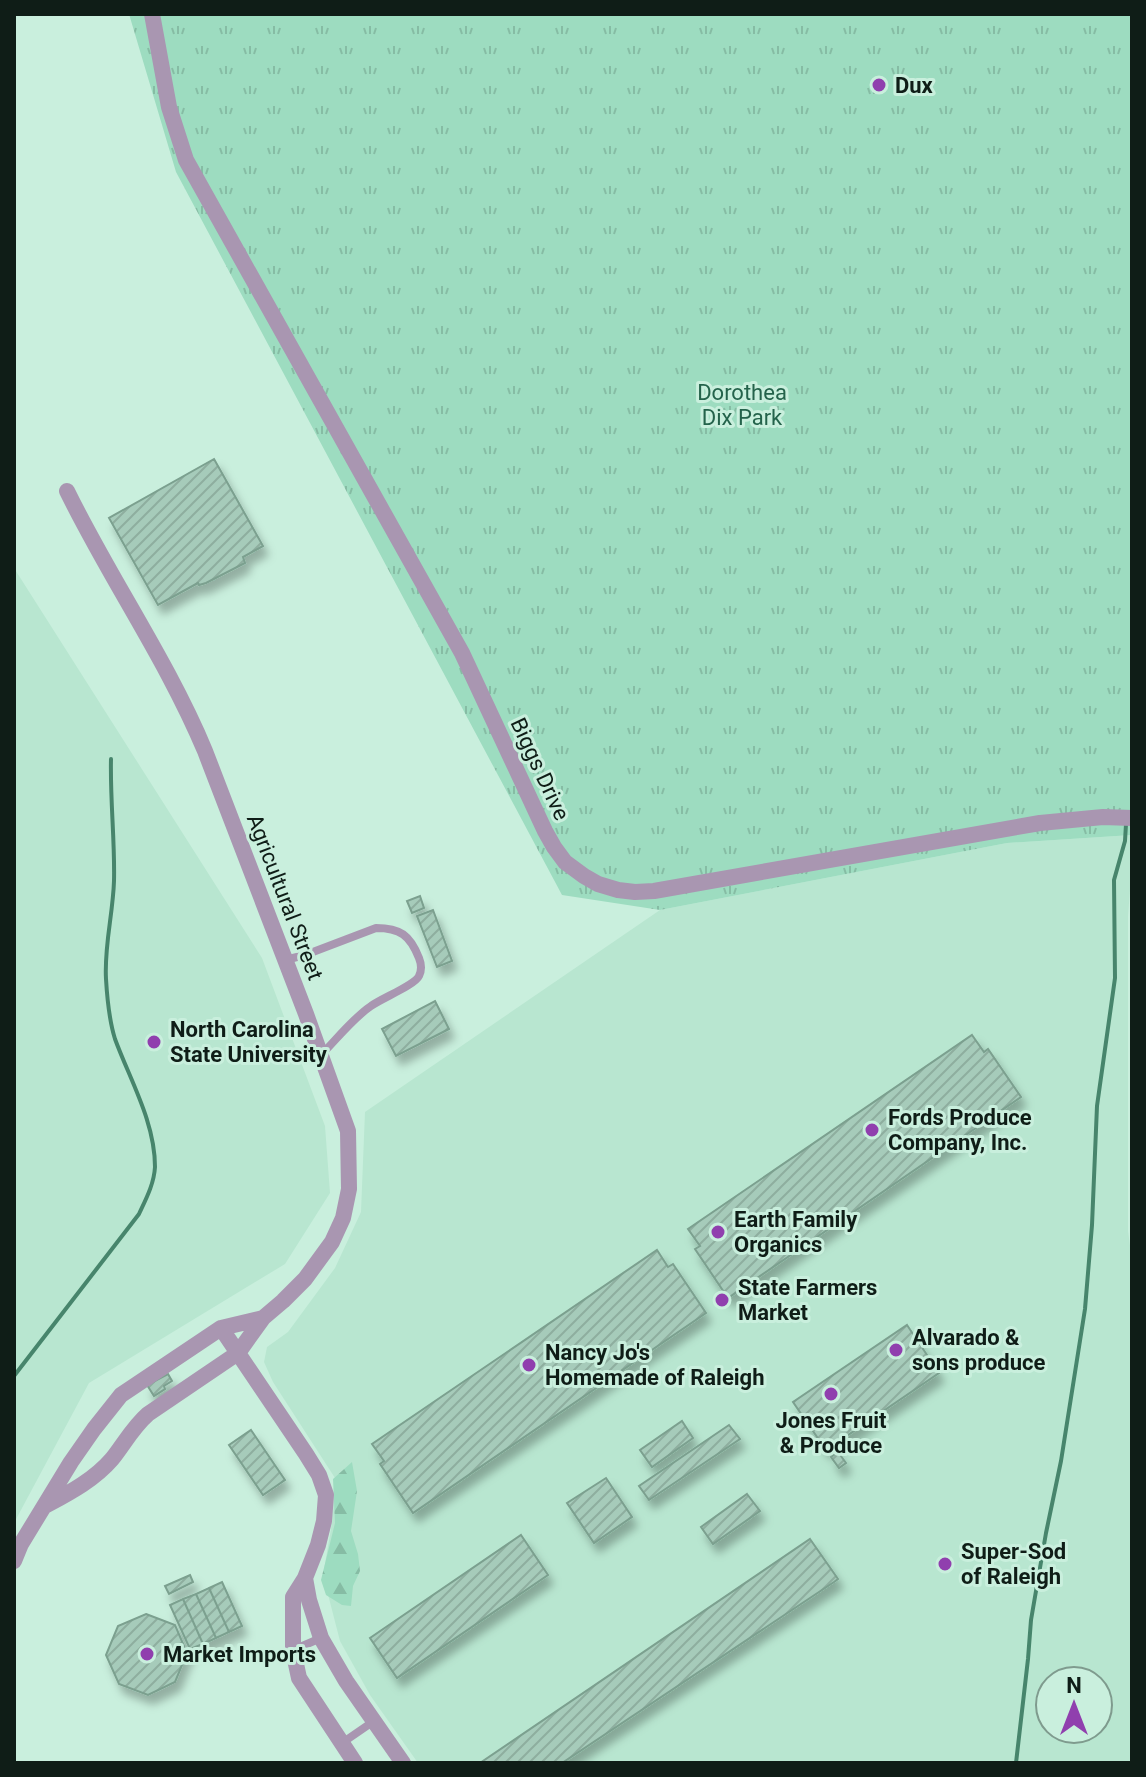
<svg xmlns="http://www.w3.org/2000/svg" width="1146" height="1777" font-family="Roboto,sans-serif">
<defs>
<pattern id="forest-firs" width="22" height="20" patternUnits="userSpaceOnUse" patternTransform="scale(2)"><rect width="22" height="20" fill="#9ddcc0"/><path d="M5 1l3.5 6h-7zM16 11l3.5 6h-7z" fill="#86bca4"/></pattern>
<pattern id="park-tufts" width="24" height="20" patternUnits="userSpaceOnUse" patternTransform="scale(2)"><rect width="24" height="20" fill="#9ddcc0"/><path d="M3 7l-1-3M5 7V3M7 7l1-3M15 17l-1-3M17 17v-4M19 17l1-3" fill="none" stroke="#86bca4"/></pattern>
<pattern id="building-hatch" width="6" height="6" patternUnits="userSpaceOnUse" patternTransform="scale(2)"><rect width="6" height="6" fill="#a6cbba"/><path d="M-1 1l2-2M0 6l6-6M5 7l2-2" fill="none" stroke="#8eae9f"/></pattern>
<filter id="shadow"><feDropShadow dx="5" dy="9" stdDeviation="4" flood-color="#0004"/></filter>
</defs>
<rect width="100%" height="100%" fill="#c9efdd"/>
<path fill="#b8e6d0" fill-rule="evenodd" d="M14,568l248,390 63,168 5,67 -45,71 -196,119 -75,140z
M1132,835v30l-4,51v315l4,29v503h-714l-48,-68 -30,-54 -17,-66 8,-46 4,-51 -62,-96 -9,-20 3,-15 21,-15 47,-64 26,-56 4,-100 295,-202 347,-67zM1050,1681h48v48h-48z"/>
<path fill="url(#forest-firs)" d="M352,1462l5,29 -6,40 7,23 2,17 -7,15 -2,20 -9,-1 -16,-10 -5,-15 14,-57 -2,-44z"/>
<path fill="url(#park-tufts)" d="M129,14h1003v821l-125,8 -347,67 -98,-15 -386,-723z"/>
<g fill="none" stroke-linecap="round" stroke-linejoin="round">
<path stroke="#47856c" stroke-width="4" d="M14,1376l125,-162c7,-15 15,-30 16,-47 0,-45 -25,-87 -40,-128 -5,-16 -8,-43 -9,-60 -2,-33 7,-65 8,-98 1,-40 -4,-81 -3,-122
M1016,1763l12,-104 3,-39 15,-87 15,-72 24,-152 7,-84 5,-119 18,-128 -1,-98 11,-39 1,-17"/>
</g>
<path fill="url(#building-hatch)" stroke="#7ba08f" stroke-width="2" filter="url(#shadow)" d="M214,459l49,87 -20,11 2,6 -39,20 -7,2 -1,-2 -40,22 -49,-87z
M420,896l4,12 -12,5 -5,-12z
M433,910l19,51 -15,6 -20,-51z
M435,1001l14,28 -53,27 -14,-27z
M972,1035l12,17 4,-3 33,48 -293,201 -33,-49 5,-3 -12,-17z
M657,1250l11,17 5,-3 33,49 -293,200 -33,-49 4,-3 -12,-17z
M907,1325l32,48 -113,77 -33,-48z
M168,1374l4,7 -8,5 1,3 -11,7 -7,-11z
M682,1421l11,17 -41,29 -12,-17z
M729,1425l11,14 -91,61 -10,-14z
M251,1430l34,50 -22,15 -34,-50z
M838,1452l8,11 -7,5 -8,-11z
M606,1478l26,39 -38,26 -27,-40z
M747,1494l13,17 -47,33 -12,-17z
M521,1535l27,40 -151,103 -27,-40z
M810,1539l28,40 -4,3 -272,181h-82z
M190,1575l3,7 -24,12 -4,-8z
M222,1582l20,44 -13,6 -20,-44z
M209,1588l20,44 -13,6 -20,-44z
M196,1594l20,44 -13,6 -20,-45z
M183,1599l20,45 -13,5 -20,-44z
M146,1614l29,11 12,28 -12,29 -27,13 -29,-11 -13,-29 12,-29z"/>
<g fill="none" stroke-linecap="round" stroke-linejoin="round">
<path stroke="#a996b1" stroke-width="8" d="M285,960l20,-5 71,-27c24,0 34,7 43,30 2,5 3,12 0,18 -4,9 -37,22 -48,30 -18,12 -34,33 -50,49
M293,1650l28,-12
M342,1743l32,-22"/>
<path stroke="#a996b1" stroke-width="16" d="M152,14l17,93 17,53 276,493 83,178 9,16 11,15 19,14 14,8 20,6 17,2 19,-1 386,-68 63,-6 29,1
M221,1328l85,126 13,21 7,20 -2,26 -6,24 -13,33 -12,19v53l6,28 56,85
M45,1506c24,-13 49,-26 67,-47 12,-15 21,-32 36,-45l90,-61 25,-35 20,-17 22,-22 27,-37 11,-24 6,-29 -1,-58 -42,-117 -101,-263c-38,-91 -95,-172 -138,-260
M14,1561l7,-17 50,-82 23,-33 27,-34 100,-67 42,-10
M305,1578l4,22 12,38 25,43 57,82"/>
</g>
<g fill="#903fae" stroke="#c9efdd" stroke-width="3">
<circle cx="879" cy="85" r="8"/>
<circle cx="154" cy="1042" r="8"/>
<circle cx="872" cy="1130" r="8"/>
<circle cx="718" cy="1232" r="8"/>
<circle cx="722" cy="1300" r="8"/>
<circle cx="896" cy="1350" r="8"/>
<circle cx="529" cy="1365" r="8"/>
<circle cx="831" cy="1394" r="8"/>
<circle cx="945" cy="1564" r="8"/>
<circle cx="147" cy="1654" r="8"/>
</g>
<g text-anchor="middle" dominant-baseline="central" stroke-width="6" stroke-linejoin="round" paint-order="stroke">
<g font-size="22" font-weight="bold" fill="#0f1d17" stroke="#c9efdd" text-anchor="start">
<text x="895" y="85">Dux</text>
<text x="170" y="1029">North Carolina<tspan x="170" dy="25">State University</tspan></text>
<text x="888" y="1117">Fords Produce<tspan x="888" dy="25">Company, Inc.</tspan></text>
<text x="734" y="1219">Earth Family<tspan x="734" dy="25">Organics</tspan></text>
<text x="738" y="1287">State Farmers<tspan x="738" dy="25">Market</tspan></text>
<text x="912" y="1337">Alvarado &amp;<tspan x="912" dy="25">sons produce</tspan></text>
<text x="545" y="1352">Nancy Jo's<tspan x="545" dy="25">Homemade of Raleigh</tspan></text>
<text x="831" y="1420" text-anchor="middle">Jones Fruit<tspan x="831" dy="25">&amp; Produce</tspan></text>
<text x="961" y="1551">Super-Sod<tspan x="961" dy="25">of Raleigh</tspan></text>
<text x="163" y="1654">Market Imports</text>
</g>
<g font-size="22" fill="#24634b" stroke="#c9efdd">
<text x="742" y="392">Dorothea<tspan x="742" dy="25">Dix Park</tspan></text>
</g>
<g font-size="22" fill="#0f1d17" stroke="#c9efdd">
<text transform="translate(540 769) rotate(65)">Biggs Drive</text>
<text transform="translate(285 897) rotate(69)">Agricultural Street</text>
</g>
</g>
<rect width="1146" height="1777" fill="none" stroke="#0f1d17" stroke-width="32"/>
<g transform="translate(1074 1705)"><circle r="38" fill="#c9efdd" stroke="#7f9b8e" stroke-width="2"/>
<path d="M0-6L14 30L0 20L-14 30Z" fill="#903fae"/>
<text y="-12" font-size="22" font-weight="bold" text-anchor="middle" fill="#0f1d17">N</text>
</g>
</svg>
